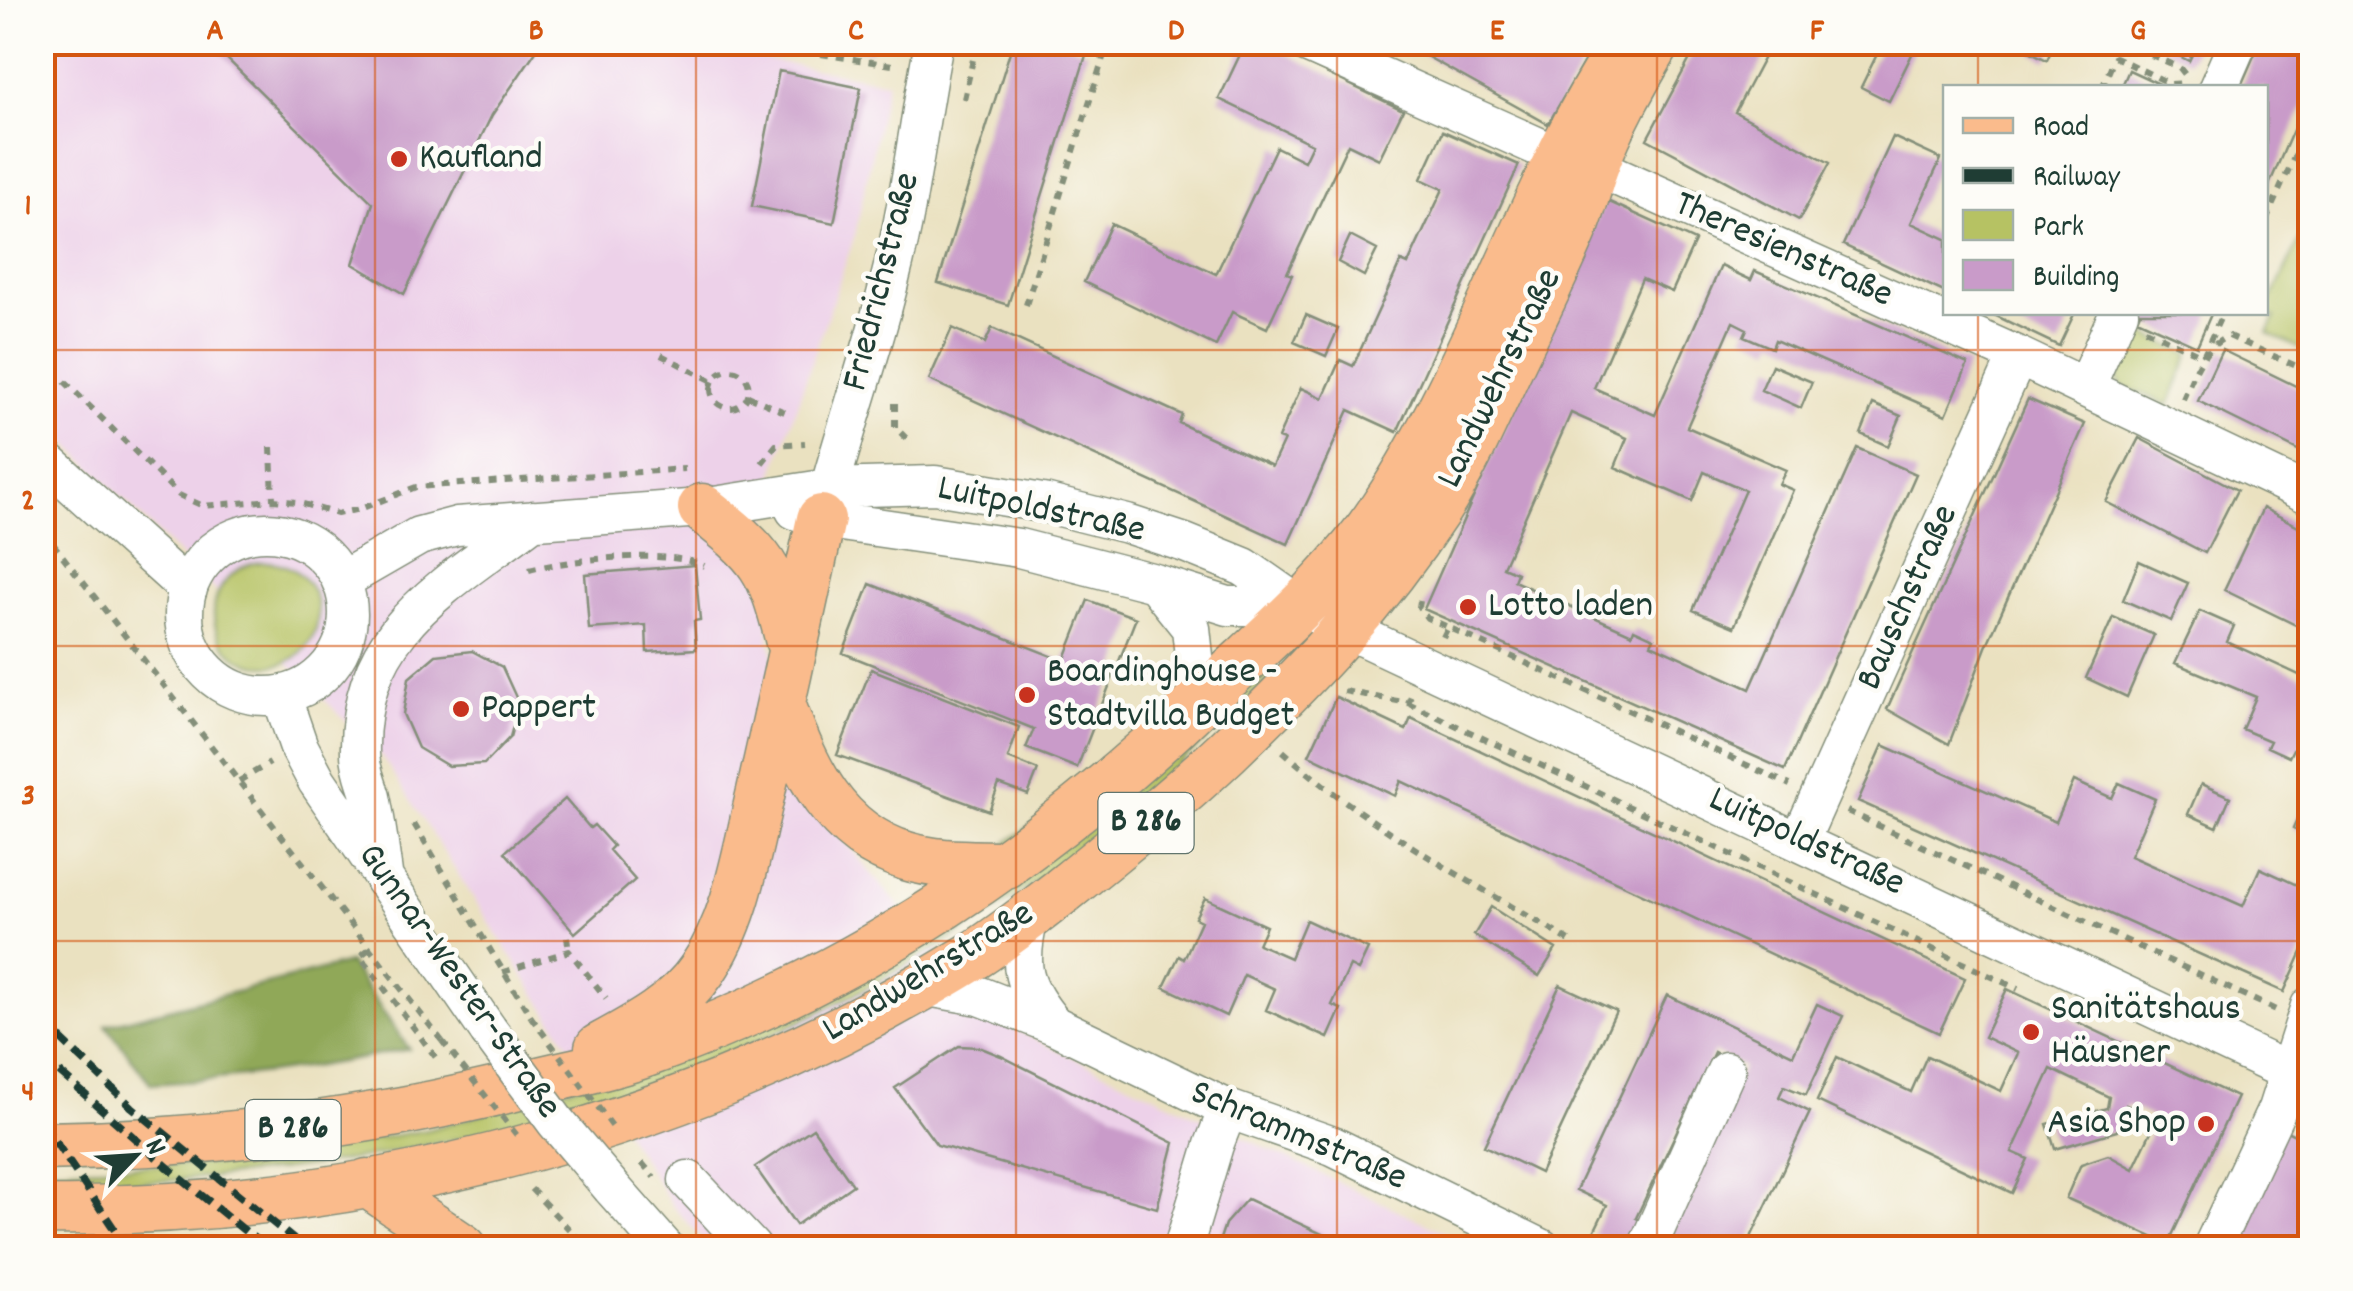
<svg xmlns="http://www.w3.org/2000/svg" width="2353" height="1291" font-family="Dekko,sans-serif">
<rect width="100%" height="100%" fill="#fdfcf7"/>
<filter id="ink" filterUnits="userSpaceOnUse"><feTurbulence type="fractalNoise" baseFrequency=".01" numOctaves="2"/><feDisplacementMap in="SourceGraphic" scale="20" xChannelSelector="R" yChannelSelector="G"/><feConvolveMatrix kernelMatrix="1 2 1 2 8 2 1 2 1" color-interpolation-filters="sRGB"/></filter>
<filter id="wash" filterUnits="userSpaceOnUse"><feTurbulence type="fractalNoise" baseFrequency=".0048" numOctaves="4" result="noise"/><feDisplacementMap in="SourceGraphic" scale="40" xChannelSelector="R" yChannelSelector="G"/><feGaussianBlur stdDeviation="2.25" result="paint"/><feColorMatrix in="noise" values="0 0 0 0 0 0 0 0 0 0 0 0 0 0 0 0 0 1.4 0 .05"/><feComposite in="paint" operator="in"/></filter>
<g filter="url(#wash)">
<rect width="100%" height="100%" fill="#eae1c0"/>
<path fill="#edd1e9" d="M42,43h634l211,39 -32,153 -88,258 2,146 38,158 189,224 482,227h-767l-37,-40 -291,-450 -340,-339z"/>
<path fill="#b6c263" stroke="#6a804c" stroke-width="2.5" d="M2310,218v136l-42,-21 7,-15 -10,-5z
M2134,330l56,24 -21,51 -47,-19 -4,-5v-12z
M214 614a52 52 0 1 1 104 0a52 52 0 1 1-104 0Z
M1261,671l9,7c-74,71 -150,142 -233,203 -288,210 -641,302 -994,304l-1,-16 192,-6 193,-33 273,-81z"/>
<path fill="#90a859" stroke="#587246" stroke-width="2.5" d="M349,963l60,86c-86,18 -170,30 -258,35l-45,-59z"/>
<g id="blocks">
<path fill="#c99bc9" d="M210,42h332l-50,73 -88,179 -51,-30 20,-61z
M822,42h51l-2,10z
M1013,42h45l29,10 -79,253 -70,-22z
M1246,42h16l141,68 -24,49 -31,-15 -61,129 5,2 -25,53 -35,-16 -16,34 -132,-64 27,-58 105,50 60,-127 28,14 8,-17 -93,-45z
M1401,42h194l-47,82z
M1699,42h73l-37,70 95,51 -31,57 -152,-81z
M1883,42h35l-29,59 -28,-14z
M2011,42h44l-8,18z
M2152,42h46l-9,19z
M2260,42h50v49l-44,101v-104h-26z
M2129,70l39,18h-47z
M779,71l82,17 -27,135 -82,-17z
M1443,131l76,34 -122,267 -48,-22 -61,134 -359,-164 23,-52 33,15 7,-15 190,87 -3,8 93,43 12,-26 -6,-2 23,-50 22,10 17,-38 13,6 48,-105 7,3 35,-75 -22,-10z
M1893,137l48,22 -30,64 35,16v54l-103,-48z
M1605,200l90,41 -23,51 -30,-13 -48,109 61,27 66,-149 30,14 4,-9 213,93 -22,51 -171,-75 -3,8 -28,-12 3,-7 -14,-7 -46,105 99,43 -7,14 14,6 -59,137 -41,-17 52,-120 -41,-18 -12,29 -77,-34 12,-29 -56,-25 -68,154 14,6 -3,8 118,53 2,-5 20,9 -3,6 99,45 107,-241 59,26 -131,296 -361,-161z
M1350,236l27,14 -13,26 -26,-14z
M1988,312h87l-16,34z
M2140,312h72l-15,34 -60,-27z
M1306,315l32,14 -12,27 -32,-14z
M2222,350l88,43v63l-112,-55z
M1772,365l40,17 -11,26 -40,-18z
M2028,399l57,25 -99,223 -37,97 -62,-35z
M1873,404l28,12 -13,30 -27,-12z
M2139,438l98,52 -32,63 -99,-51z
M2263,508l47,24v100l-86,-42z
M2139,561l49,22 -17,38 -48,-21z
M695,565l5,55 -6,1 2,28 -49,3 -1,-27 -57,4 -4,-55z
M870,584l194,77 24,-61 48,18 -59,150 -51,-20 8,-19 -191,-76z
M2200,611l34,15 -7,16 83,38v29l-4,11 4,2v34l-17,-7 -4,8 -22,-10 3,-6 -28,-12 14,-32 -81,-34z
M2113,617l41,18 -27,62 -41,-19z
M472,651l30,16 17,37 -9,33 -26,27 -36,2 -30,-18 -15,-34 6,-36 27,-23z
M871,669l148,58 -11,31 30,12 -10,25 -29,-11 -10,27 -152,-56z
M1336,697l70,33 5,-12 554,260 -26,55 -538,-252 -6,15 -86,-41z
M1883,745l173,77 18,-41 38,17 7,-15 36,16 -25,57 113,50 17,-38 50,23v43l-26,58 -426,-191z
M2201,784l29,13 -13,30 -29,-13z
M2310,789v47l-17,-8z
M565,799l25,29 4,-3 19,21 -4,4 26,30 -60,53 -70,-81z
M1205,898l61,28 -8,18 32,14 16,-38 62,29 -10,21 -8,-4 -18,39 9,4 -13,29 -62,-28 9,-21 -31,-14 -18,41 -62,-29 15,-31 5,3 17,-38 -6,-3z
M1491,907l65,42 -17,27 -65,-41z
M1560,985l56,26 -76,162 -56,-27z
M2007,989l230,108 -69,147 -102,-46 15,-34 27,-9 25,14 24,-50 -31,-14 -9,26 -62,18 -8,-25 60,-16 2,-11 -58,-28 -39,83 16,7 -16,34 -195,-92 20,-44 74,35 16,-36 74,35 17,-38 -34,-16z
M1667,995l126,60 24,-51 26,12 -37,79 -22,-9 -5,11 31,15 -64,136h-88l85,-181 -29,-15 -78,166 13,6 -12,24h-13l-31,-14 14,-29 -31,-15z
M959,1046l20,1 22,9 173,87 -17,65 -220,-63 -42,-57z
M813,1128l40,57 -57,40 -41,-58z
M2280,1128l30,14v80l-12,26h-73z
M1247,1199l105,49h-135l8,-24z"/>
</g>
</g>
<g filter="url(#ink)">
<use href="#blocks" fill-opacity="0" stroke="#848f7a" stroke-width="2.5"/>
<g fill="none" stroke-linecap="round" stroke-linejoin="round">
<defs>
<path id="minor" d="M1304,42l255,114 35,10 424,190 292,139
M2218,88l20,-46
M2085,388l34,-76
M42,457l146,132
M795,510l26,9 198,29 136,35 73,23h72
M823,512c20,-77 47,-152 66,-229 21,-79 29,-160 45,-241
M184 614a82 82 0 1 1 164 0a82 82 0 1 1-164 0Z
M341,581l78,-45 38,-10 245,-18 127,-20 106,-3 113,19 79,20 58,19 59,24 56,39 48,24 962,452
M1155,583l36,45 8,75
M281,695l18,52 18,34 171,249
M1800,840l218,-484
M384,880c-4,-27 -7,-55 -13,-83 -4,-14 -11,-29 -11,-44 -3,-124 88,-168 173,-233
M1029,917c-12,50 -8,69 25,108
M922,986l58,10 74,29 174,84 105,37 208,102
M688,1180l64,68
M612,1188l53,60
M1183,1248l31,-103 14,-36
M1647,1248l79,-177
M2212,1248l65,-139 33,-103"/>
<path id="major" d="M702,508c62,49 69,58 88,134
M782,707c24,64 52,127 124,149 32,10 67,8 100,9
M599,1048c37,-20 79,-42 103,-78 35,-51 44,-116 58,-174 21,-92 41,-185 61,-277
M42,1146c169,-2 322,-22 485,-62 40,-10 80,-17 119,-31 209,-74 397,-200 556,-353 63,-61 134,-119 182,-192 91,-137 138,-297 223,-437
M367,1183l96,65
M42,1210c324,5 658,-84 933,-255 30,-19 58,-42 87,-64 56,-45 112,-90 164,-139 81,-78 149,-148 211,-243 27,-43 47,-89 68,-134 23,-49 48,-97 69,-147 8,-19 13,-41 20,-61 16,-44 39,-84 63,-125"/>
</defs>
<use href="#minor" stroke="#848f7a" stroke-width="41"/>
<use href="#major" stroke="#848f7a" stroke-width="51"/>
<path stroke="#848f7a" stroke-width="6" stroke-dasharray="8 8" stroke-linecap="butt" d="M742,42l150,23
M2121,42l58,25 8,10
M2102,88l13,-31 56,27 15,-1
M964,99l13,-57
M2266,220l30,-67
M1026,305l82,-263
M2145,329l58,27 20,-44
M661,355l52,26
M42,359l137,136 24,11 70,-6 24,2 40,12 23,-5 56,-22 269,-18
M711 389a19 19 0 1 1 38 0a19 19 0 1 1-38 0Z
M748,396l41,18
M2183,399c11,-24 19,-52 46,-63l81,36
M895,403v24l14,14
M271,447l2,53
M762,463l14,-18 29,-2
M43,531l399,510
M529,570c38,-10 140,-22 175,-4
M1420,601l-1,6 8,11 21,9
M1443,637l5,-10 342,158
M1344,691l64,12 3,-7
M1408,703l610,286
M1283,751c86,78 192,132 290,192
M239,781l31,-18
M1847,811l429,199
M414,824l117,193
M567,937l2,14
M368,950l-8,6 80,107
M503,972l66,-21 37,47
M531,1189l56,59"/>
<use href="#minor" stroke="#fff" stroke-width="38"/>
<use href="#major" stroke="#fabb8c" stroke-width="48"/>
<path stroke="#1f3d34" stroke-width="8" stroke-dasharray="15 8" stroke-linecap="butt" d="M42,1021l90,86 172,141
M42,1057l137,120 87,71
M42,1122l85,126"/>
<defs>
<path id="minor-bridge" d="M488,1030l68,92 56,66"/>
</defs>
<use href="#minor-bridge" stroke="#848f7a" stroke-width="41" stroke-linecap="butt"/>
<path stroke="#848f7a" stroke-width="6" stroke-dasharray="8 8" stroke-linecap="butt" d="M531,1017l84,113
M442,1041l77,97
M642,1163l12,14"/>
<use href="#minor-bridge" stroke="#fff" stroke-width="38"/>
</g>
</g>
<path fill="none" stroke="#d45610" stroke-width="2.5" stroke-opacity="0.55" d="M375,42v1206M696,42v1206M1016,42v1206M1337,42v1206M1657,42v1206M1978,42v46M1978,312v936M42,350h2268M42,646h2268M42,941h2268"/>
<g fill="#c8321e" stroke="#fdfcf7" stroke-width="4">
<circle cx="399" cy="159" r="10"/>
<circle cx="1468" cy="607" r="10"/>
<circle cx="1027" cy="695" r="10"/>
<circle cx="461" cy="709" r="10"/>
<circle cx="2031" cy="1032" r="10"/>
<circle cx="2206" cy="1124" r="10"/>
</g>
<g text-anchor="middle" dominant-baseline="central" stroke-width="9" stroke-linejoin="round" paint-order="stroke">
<g fill="#fdfcf7" stroke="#62766e" stroke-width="2.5">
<rect x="1098.5" y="793" width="95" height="60" rx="8"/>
<rect x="245.5" y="1100" width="95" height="60" rx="8"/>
</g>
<g font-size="35" font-weight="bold" fill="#1f3d34">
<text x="1146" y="823">B 286</text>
<text x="293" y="1130">B 286</text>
</g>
<g font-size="38" fill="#1f3d34" stroke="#fdfcf7" text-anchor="start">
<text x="419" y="159">Kaufland</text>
<text x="1488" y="607">Lotto laden</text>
<text x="1047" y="673">Boardinghouse -<tspan x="1047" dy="44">Stadtvilla Budget</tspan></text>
<text x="481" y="709">Pappert</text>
<text x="2051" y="1010">Sanitätshaus<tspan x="2051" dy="44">Häusner</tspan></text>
<text x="2186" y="1124" text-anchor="end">Asia Shop</text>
</g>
<g font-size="38" fill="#1f3d34" stroke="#fdfcf7">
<text transform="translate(1783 251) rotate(24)">Theresienstraße</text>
<text transform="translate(883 282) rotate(-76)">Friedrichstraße</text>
<text transform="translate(1501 379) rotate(-64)">Landwehrstraße</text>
<text transform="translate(1041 511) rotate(12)">Luitpoldstraße</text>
<text transform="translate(1909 598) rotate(-66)">Bauschstraße</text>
<text transform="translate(1806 843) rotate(25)">Luitpoldstraße</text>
<text transform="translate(929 973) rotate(-31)">Landwehrstraße</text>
<text transform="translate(458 982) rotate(55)">Gunnar-Wester-Straße</text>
<text transform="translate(1298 1137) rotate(23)">Schrammstraße</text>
</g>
</g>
<rect width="2353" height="1291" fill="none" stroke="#fdfcf7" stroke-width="110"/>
<rect x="1943" y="85" width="325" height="230" fill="#fdfcf7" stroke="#a4b0a9" stroke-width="2.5"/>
<rect x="1963" y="118" width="50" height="15" fill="#fabb8c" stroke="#a4b0a9" stroke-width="2.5"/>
<text x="2033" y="135" font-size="30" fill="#1f3d34">Road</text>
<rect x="1963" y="168" width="50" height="15" fill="#1f3d34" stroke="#a4b0a9" stroke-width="2.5"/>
<text x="2033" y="185" font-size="30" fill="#1f3d34">Railway</text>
<rect x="1963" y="210" width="50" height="30" fill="#b6c263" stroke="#a4b0a9" stroke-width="2.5"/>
<text x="2033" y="235" font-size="30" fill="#1f3d34">Park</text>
<rect x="1963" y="260" width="50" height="30" fill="#c99bc9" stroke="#a4b0a9" stroke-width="2.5"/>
<text x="2033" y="285" font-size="30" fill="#1f3d34">Building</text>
<g transform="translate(135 1156) rotate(65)" stroke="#fdfcf7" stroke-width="8" paint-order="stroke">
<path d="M0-8L18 38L0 25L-18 38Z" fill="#1f3d34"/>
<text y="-15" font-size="28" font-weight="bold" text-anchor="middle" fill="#1f3d34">N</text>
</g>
<rect x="55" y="55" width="2243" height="1181" fill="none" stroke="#d45610" stroke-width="4"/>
<g font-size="32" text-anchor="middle" font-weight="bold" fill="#d45610">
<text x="215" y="39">A</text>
<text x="536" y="39">B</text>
<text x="856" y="39">C</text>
<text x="1176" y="39">D</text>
<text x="1497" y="39">E</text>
<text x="1817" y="39">F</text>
<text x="2138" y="39">G</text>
<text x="28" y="214">1</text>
<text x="28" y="509">2</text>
<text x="28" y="804">3</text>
<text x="28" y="1100">4</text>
</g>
</svg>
